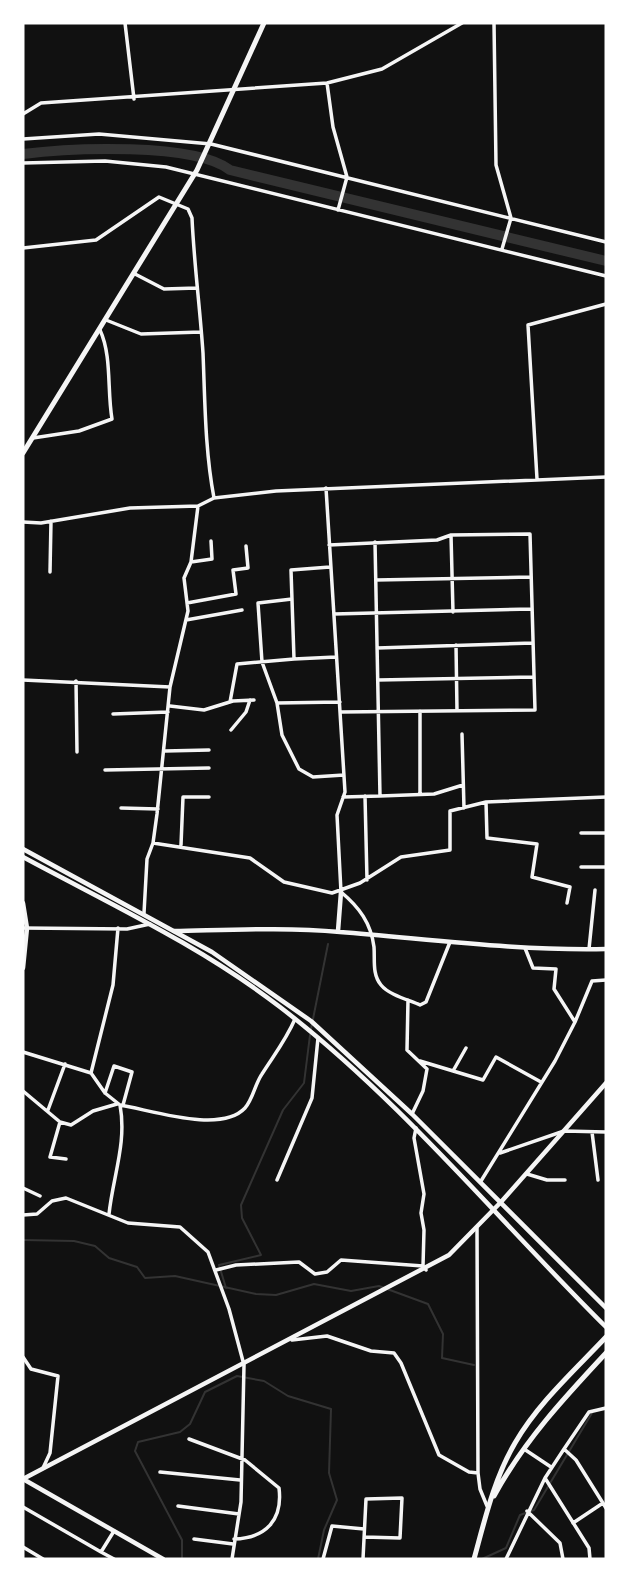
<svg xmlns="http://www.w3.org/2000/svg" width="629" height="1582" font-family="'Sofia Sans Condensed',sans-serif">
<rect width="100%" height="100%" fill="#111"/>
<g fill="none" stroke-linecap="round" stroke-linejoin="round">
<path stroke="#333" stroke-width="2" d="M311,1029l17,-85
M23,1240l51,1 21,5 14,12 28,9 8,11 30,-2 81,18 20,1 38,-11 37,7 28,-5 49,18 15,30 -1,24 32,7
M226,1288l-7,-23 42,-10 -19,-37 -1,-13 42,-95 21,-27 6,-48
M182,1559v-19l-47,-89 3,-9 42,-10 10,-8 15,-32 32,-16 27,5 24,15 43,13 -2,64 8,27 -13,30 -6,29
M482,1559l24,-11 14,-33 14,-5 58,-97"/>
<path stroke="#333" stroke-width="10" d="M23,154c46,-6 171,-12 207,16l376,91"/>
<path stroke="#f5f5f5" stroke-width="3.5" d="M125,23l9,76
M494,23l2,142 15,53 -9,31
M327,83l6,44 14,50 -9,33
M23,114l18,-11 286,-20 55,-14 80,-46
M23,139l76,-5 112,10 395,98
M23,163l82,-2 61,6 440,109
M23,248l73,-8 63,-43 29,12 4,9c2,45 8,90 11,135 2,48 2,98 11,145
M135,274l29,15 33,-1
M106,320l35,14 60,-2
M33,438l46,-7 33,-12c-5,-29 0,-63 -12,-89
M537,479l-9,-154 78,-21
M326,488l19,304 -8,23 4,77c18,15 30,31 33,55 1,13 -2,27 7,38 8,10 28,15 39,20l6,-3 24,-60
M23,522l18,1 89,-15 68,-2 16,-8 62,-7 330,-14
M451,535l2,77
M329,545l108,-5 14,-5 79,-1 5,176 -194,2
M191,562l21,-3 -1,-18
M330,567l-39,3 3,89 42,-2
M50,572l1,-51
M376,580l155,-3
M292,599l-34,4 4,59 15,41 5,32 17,34 14,8 31,-2
M187,603l49,-9 -3,-24 15,-2 -2,-22
M334,614l198,-5
M186,620l56,-10
M456,645l1,66
M377,648l156,-5
M23,680l147,7
M378,680l155,-3
M76,681l1,71
M230,702l7,-38 57,-5
M277,703l63,-1
M170,706l34,4 29,-9 21,-1
M420,711v83
M113,714l55,-2
M231,730l15,-18 4,-12
M462,734l2,74
M165,751l44,-1
M105,770l104,-2
M365,796l2,84
M380,796l54,-2 29,-9
M343,797l37,-1 -5,-254
M486,802l1,36 50,6 -5,33 38,10 -3,16
M121,808l37,1
M581,833h25
M153,843l97,15 34,24 48,11 28,-10 41,-26 49,-7v-39l36,-9 120,-5
M181,845l2,-48h26
M581,867h25
M144,913l3,-54 6,-16 4,-29 13,-127 18,-76 -4,-33 7,-16 7,-56
M23,928l104,1 23,-5
M589,949l6,-59
M408,1000l-1,50 20,19 -4,22 -11,23
M575,1022l17,-41 14,-1
M23,1052l68,21 14,20 15,12c7,38 -7,71 -11,109
M420,1061l63,19 13,-23 45,25
M453,1071l13,-23
M91,1073l22,-88 5,-57
M23,1091l37,31 11,3 22,-14 24,-7
M105,1093l9,-27 18,6 -9,33
M120,1105c31,5 101,29 125,3 8,-9 10,-24 17,-34 12,-19 24,-34 33,-55
M48,1110l17,-46
M60,1122l-10,35 16,2
M416,1128l-2,10 10,56 -3,19 3,17 -1,36
M592,1132l6,48
M500,1153l64,-22 42,1
M527,1174l20,6h18
M277,1180l35,-82 6,-60
M481,1181l74,-120 20,-39 -21,-33 2,-20 -23,-1 -8,-20
M23,1188l17,8
M23,1215l14,-1 15,-13 14,-3 62,25 52,4 28,25 21,57 15,56 -3,137 -9,57
M477,1228l1,245 2,16 7,17
M216,1270l20,-5 63,-3 16,12 12,-2 14,-12 82,6 3,4
M292,1340l35,-4 44,15 23,2 7,10 38,92 30,17 9,1
M23,1357l8,12 27,7 -8,77 -7,15
M189,1439l56,21 34,28c4,32 -13,50 -45,51
M524,1449l27,18
M564,1449l25,-37 17,-4
M160,1472l80,8
M545,1478l44,70 1,11
M178,1506l61,8
M23,1507l78,45
M527,1511l33,32 3,16
M573,1523l30,-20
M194,1539l39,5
M23,1547l20,12
M114,1559l-13,-7 13,-21
M323,1559l9,-33 32,3
M363,1559l3,-60 36,-1 -2,40 -36,-1
M506,1559l39,-81 19,-29 12,11 30,48"/>
<path stroke="#f5f5f5" stroke-width="4.5" d="M23,903l4,25 -4,40
M174,931c55,-1 112,-4 166,1 89,7 177,19 266,17
M338,931l3,-39
M23,1479l426,-224 52,-53 105,-119
M23,1479l140,80"/>
<path stroke="#f5f5f5" stroke-width="4.5" d="M23,849l189,103 99,69 101,93 194,194
M23,857c87,47 178,89 257,150 121,93 218,213 326,320"/>
<path stroke="#f5f5f5" stroke-width="5" d="M23,453l174,-283 67,-147
M494,1496c30,-55 70,-98 112,-143
M474,1559c11,-40 20,-80 41,-116 23,-40 60,-73 91,-106"/>
</g>
<rect width="629" height="1582" fill="none" stroke="#ffffff" stroke-width="49"/>
</svg>
